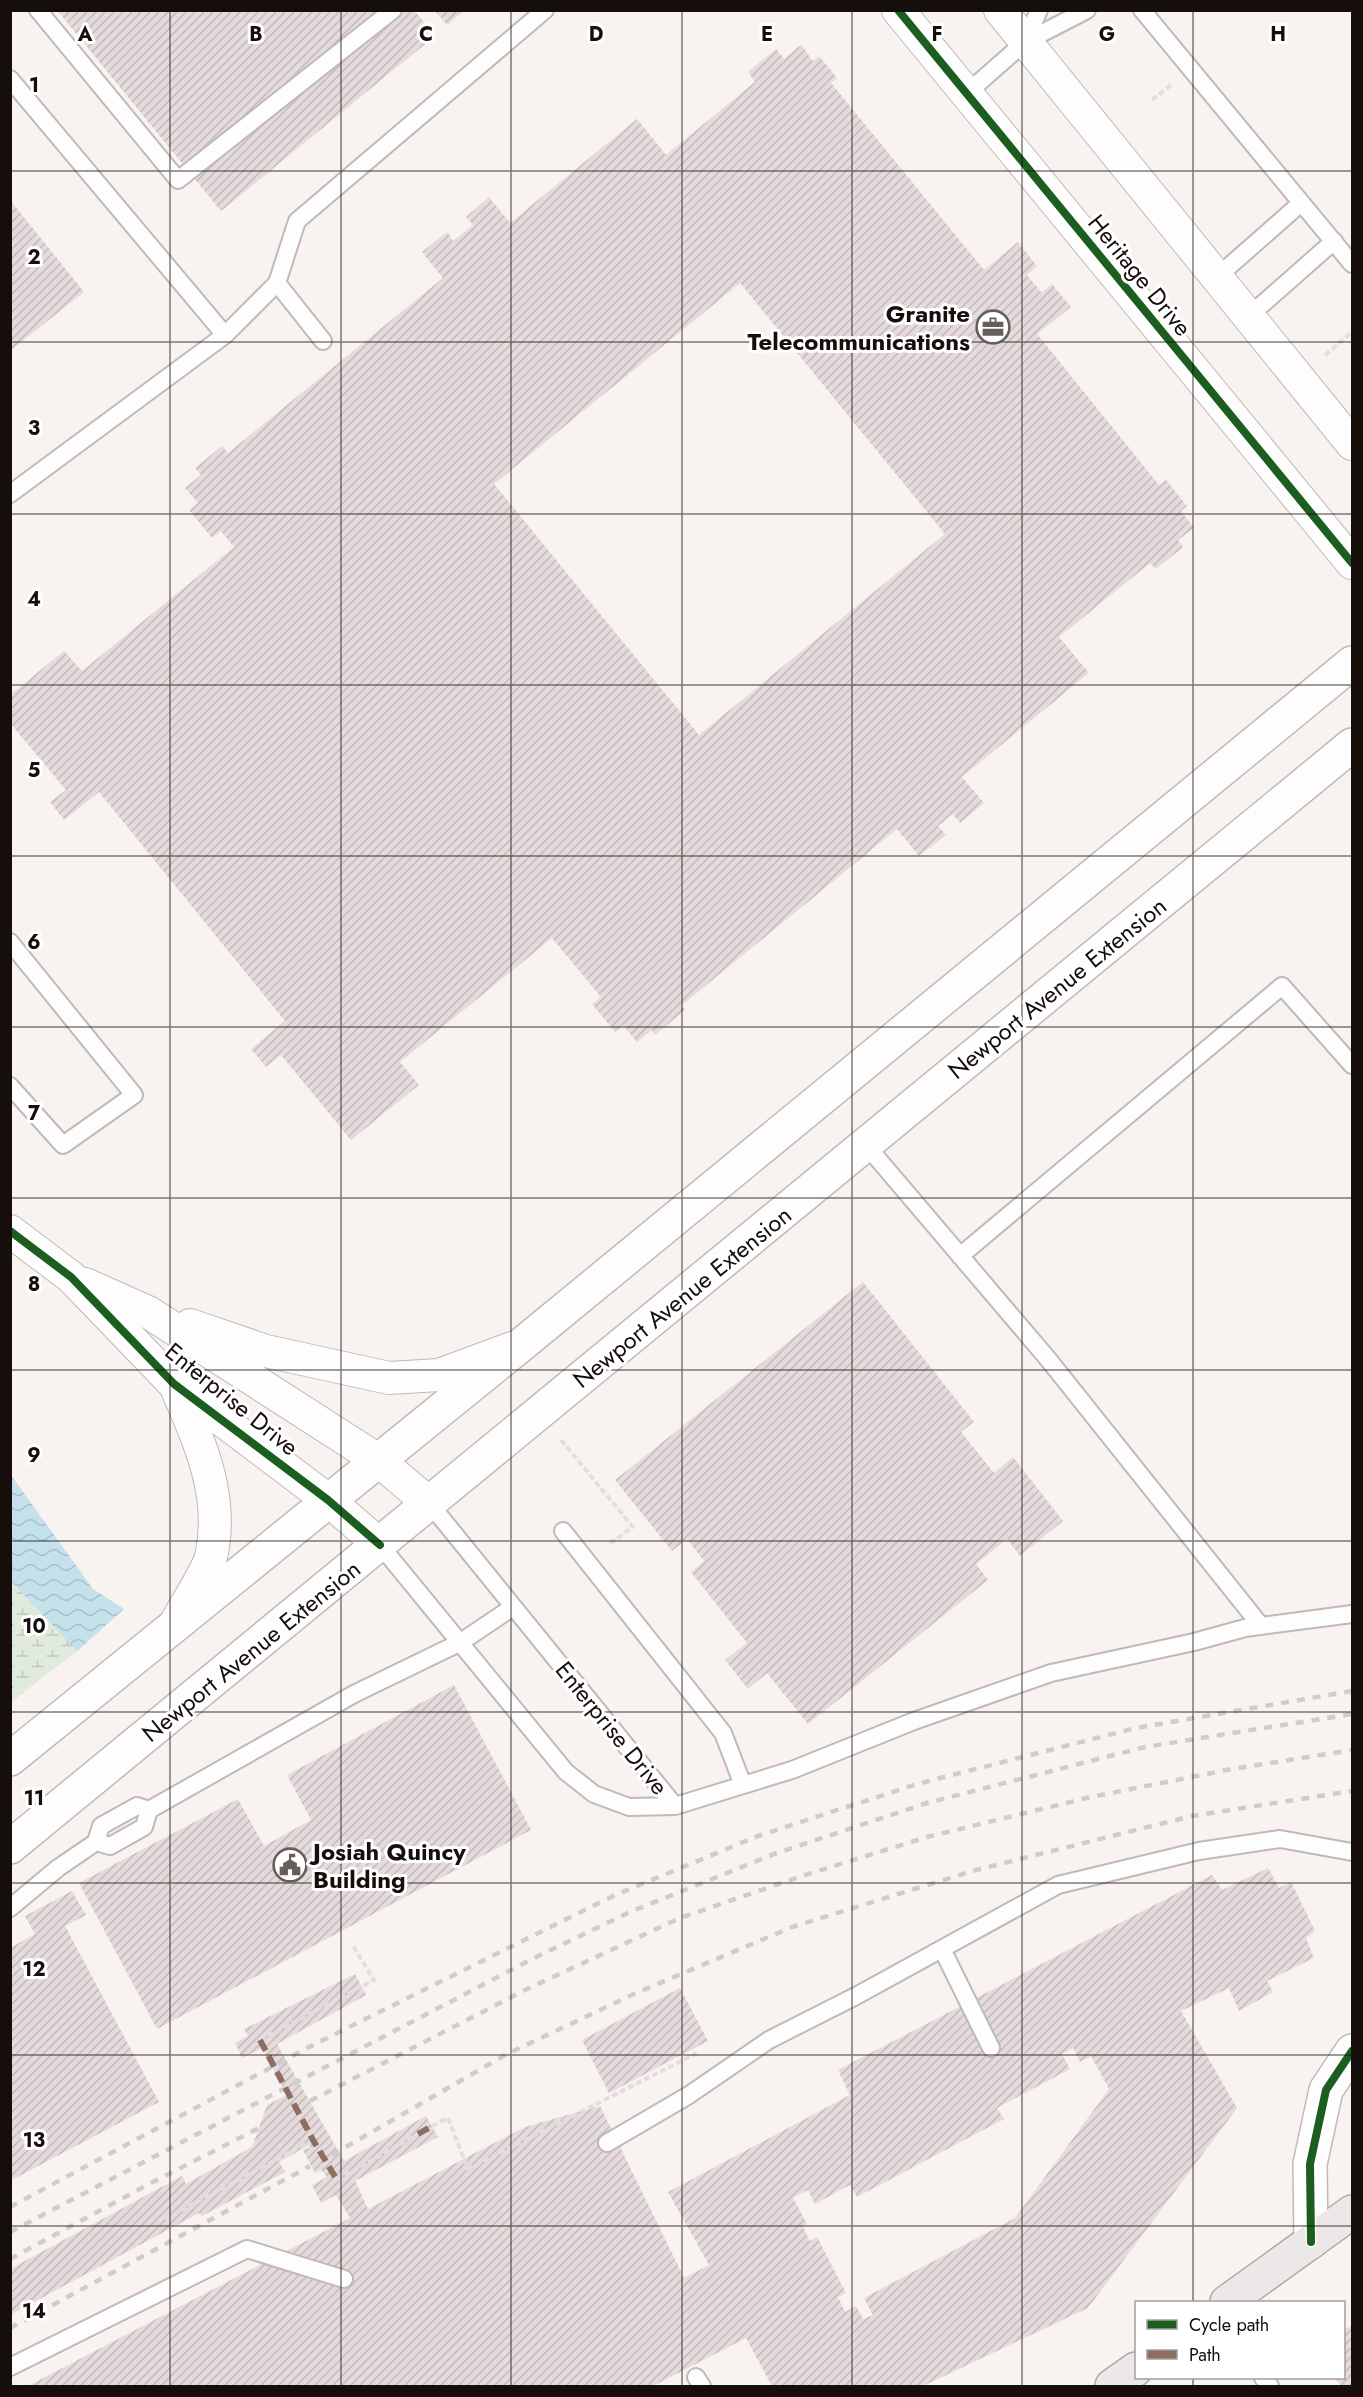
<svg xmlns="http://www.w3.org/2000/svg" width="1363" height="2397" font-family="Jost,sans-serif">
<defs>
<pattern id="wetland-marsh" width="20" height="14" patternUnits="userSpaceOnUse" patternTransform="scale(1.5)"><rect width="20" height="14" fill="#e0ebdd"/><path d="M1 5h8M5 5V1M11 12h8M15 12V8" fill="none" stroke="#bfc8bc"/></pattern>
<pattern id="water-waves" width="16" height="10" patternUnits="userSpaceOnUse" patternTransform="scale(1.5)"><rect width="16" height="10" fill="#c4e1ec"/><path d="M0 5q4-4 8 0t8 0" fill="none" stroke="#a8c0c9"/></pattern>
<pattern id="building-hatch" width="6" height="6" patternUnits="userSpaceOnUse" patternTransform="scale(1.5)"><rect width="6" height="6" fill="#e5dadc"/><path d="M-1 1l2-2M0 6l6-6M5 7l2-2" fill="none" stroke="#c4babb"/></pattern>
</defs>
<rect width="100%" height="100%" fill="#f8f2f0"/>
<path fill="url(#wetland-marsh)" d="M10,1474l83,115 31,20 -47,42 -66,51z"/>
<path fill="url(#water-waves)" d="M10,1474l83,115 31,20 -47,42 -66,-70z"/>
<path fill="url(#building-hatch)" fill-rule="evenodd" d="M57,10h357l21,26 -214,175z
M434,10h31l-18,15z
M801,45l12,16 6,-5 18,22 -6,5 153,187 34,-28 19,24 -10,9 15,18 10,-9 19,23 -34,27 122,151 7,-5 21,26 -6,5 13,17 -16,12 5,7 -27,22 -6,-6 -91,74 30,36 -127,104 22,26 -24,20 -7,-9 -15,12 8,9 -27,21 -22,-27 -215,176 3,5 -30,25 -3,-5 -15,12 -14,-17 -8,7 -23,-28 9,-7 -49,-59 -152,124 19,23 -68,55 -70,-85 -15,12 -15,-18 34,-28 -186,-229 -35,28 -14,-18 16,-12 -56,-67v-28l54,-44 18,20 152,-124 -13,-16 -9,7 -23,-28 9,-7 -13,-15 16,-13 -6,-7 27,-22 6,7 215,-175 -21,-26 25,-20 6,9 20,-16 -7,-8 23,-20 21,26 127,-104 29,36 89,-73 -7,-10 28,-23 8,10zM740,283l205,251 -246,201 -205,-251z
M10,200l74,92 -74,59z
M863,1282l111,140 -13,10 33,41 19,-16 50,64 -43,35 -13,-17 -31,25 12,16 -180,144 -41,-51 -19,16 -23,-29 22,-17 -56,-71 13,-11 -17,-22 -15,12 -57,-71z
M454,1685l77,145 -374,199 -78,-146 159,-84 26,47 47,-26 -24,-45z
M1268,1868l11,20 12,-6 24,49 -9,7 8,20 -47,23 6,11 -34,19 -10,-23 -48,23 56,97 -149,200 -165,78h-151l-26,-48 -93,48h-625l322,-168 -14,-23 -15,8 -9,-18 15,-8 -6,-7 -6,3 -12,-23 8,-3 -2,-2 -30,17 6,10 -83,44 -3,-3 -189,102v-46l172,-93 4,8 66,-37 15,-42 20,-10 -25,-47 -20,10 -7,-15 13,-7 -4,-7 111,-55 11,21 -89,49 67,117 82,-45 12,21 -83,44 13,28 157,-82 75,-21 84,172 25,-13 -41,-73 182,-97 -12,-25 374,-195 10,15zM1073,2048l7,14 11,-6 18,33 -94,129 -151,80 9,17 -10,4 -7,-13 -11,6 -7,-15 8,-4 -29,-56 -7,4 -7,-14 4,-3 -14,-26 15,-8 7,14 35,-19 7,12 147,-78 -7,-11 73,-39 -8,-15z
M72,1891l14,24 -21,11 94,176 -149,79v-233l25,-14 -10,-18z
M680,1988l28,53 -99,52 -27,-53z
M1352,2325v61h-11l-6,-8h9v-48z"/>
<g fill="none" stroke-linecap="round" stroke-linejoin="round">
<defs>
<path id="lane" d="M38,10l140,170 215,-170
M1142,10l210,254
M1025,42l14,-32
M10,79l215,256
M967,93l58,-51 62,-32
M1217,277l84,-74
M277,283l46,58
M1249,316l85,-75
M10,494l215,-159 52,-52 20,-62 248,-211
M10,942l124,153 -71,50 -53,-59
M866,1145l182,214 213,267
M960,1256l322,-270 70,79
M430,1504l245,302
M563,1531l160,202 20,52
M380,1545l186,227 28,22 35,13 46,-1 117,-36 122,-49 137,-48 143,-31 51,-14 107,-14
M96,1842l14,4 34,-19 5,-17 205,-116 107,-52 52,-35
M10,1908l48,-40 38,-26 5,-16 36,-20 12,4
M942,1949l49,99
M607,2143l82,-48 80,-55 87,-44 202,-111 141,-34 81,-12 72,13
M10,2367l237,-118 97,30
M696,2377l6,9
M1263,2378l7,8"/>
<path id="street" d="M898,10l454,553
M1000,10l352,434
M10,1231l61,46 103,107 154,116 52,45
M85,1284l63,28 230,148 52,44
M190,1325l76,26 123,27 50,-3 73,-27
M174,1626c8,-16 33,-54 37,-69 14,-62 -12,-116 -36,-172"/>
<path id="secondary" d="M10,1759l511,-414 831,-682
M10,1847l1342,-1102
M1311,2242l-1,-78 16,-74 26,-39"/>
<path id="primary" d="M1227,2302l125,-90
M1112,2386l24,-17"/>
</defs>
<use href="#lane" stroke="#c0b9b6" stroke-width="20"/>
<use href="#street" stroke="#c0b9b6" stroke-width="34"/>
<use href="#secondary" stroke="#c0b9b6" stroke-width="36"/>
<use href="#primary" stroke="#b1a6a6" stroke-width="36"/>
<path stroke="#e0dede" stroke-width="4" stroke-dasharray="6 3" stroke-linecap="butt" d="M1152,100l19,-15
M1325,355l27,-23
M561,1440l72,87 -24,17
M260,2040l114,-60 -21,-34
M432,2126l16,-8 20,51 229,-116
M337,2180l81,-46
M165,2219l148,-79"/>
<use href="#lane" stroke="#fefdfd" stroke-width="16"/>
<use href="#street" stroke="#fefdfd" stroke-width="32"/>
<use href="#secondary" stroke="#fefdfd" stroke-width="33"/>
<use href="#primary" stroke="#ede8e8" stroke-width="33"/>
<path stroke="#cecdcc" stroke-width="4.5" stroke-dasharray="8 8" stroke-linecap="butt" d="M310,2101l215,-111 155,-72 122,-42 125,-39 164,-40 141,-28 120,-19
M332,2155l175,-101 127,-60 158,-67 184,-57 216,-54 160,-25
M10,2207l303,-162 300,-149 145,-60 159,-52 219,-56 216,-37
M10,2232l522,-273 98,-47 144,-58 153,-51 218,-56 207,-33
M10,2259l139,-75 110,-56
M10,2328l300,-162"/>
<path stroke="#8d6e63" stroke-width="6" stroke-dasharray="12 6" stroke-linecap="butt" d="M260,2040l53,100 24,40
M418,2134l14,-8"/>
<defs>
<path id="cycleway" d="M898,10l454,553
M10,1231l61,46 103,107 154,116 52,45
M1311,2242l-1,-78 16,-74 26,-39"/>
</defs>
<use href="#cycleway" stroke="#fff" stroke-width="11"/>
<use href="#cycleway" stroke="#1b5e20" stroke-width="8"/>
</g>
<path fill="none" stroke="#160e0b" stroke-width="1.5" stroke-opacity="0.55" d="M170,10v2376M341,10v2376M511,10v2376M682,10v2376M852,10v2376M1022,10v2376M1193,10v2292M10,171h1342M10,342h1342M10,514h1342M10,685h1342M10,856h1342M10,1027h1342M10,1198h1342M10,1370h1342M10,1541h1342M10,1712h1342M10,1883h1342M10,2055h1342M10,2226h1342M1193,2378v8"/>
<defs>
<symbol id="office-ring" viewBox="-11 -11 22 22"><circle r="9.5" fill="#fff" stroke="#655e5b" stroke-width="1.5"/><path d="M-6-3h4V-5.5h4V-3h4V5H-6ZM-1-4.5V-3h2v-1.5ZM-6 0V1H6V0Z" fill="#655e5b"/></symbol>
<symbol id="civic-ring" viewBox="-11 -11 22 22"><circle r="9.5" fill="#fff" stroke="#655e5b" stroke-width="1.5"/><path d="M-.6-6.5H3V-4.5H.6V-3L4-1V1h2V6H-6V1h2V-1L-.6-3ZM-1.2 2.5V6h2.4V2.5Z" fill="#655e5b"/></symbol>
</defs>
<g fill-rule="evenodd">
<use href="#office-ring" x="974" y="308" width="38" height="38"/>
<use href="#civic-ring" x="271" y="1846" width="38" height="38"/>
</g>
<g text-anchor="middle" dominant-baseline="central" stroke-width="6" stroke-linejoin="round" paint-order="stroke">
<g font-size="24" fill="#160e0b" stroke="#fff">
<text transform="translate(1140 275) rotate(51)">Heritage Drive</text>
<text transform="translate(1057 988) rotate(-39)">Newport Avenue Extension</text>
<text transform="translate(682 1297) rotate(-39)">Newport Avenue Extension</text>
<text transform="translate(232 1399) rotate(39)">Enterprise Drive</text>
<text transform="translate(251 1651) rotate(-39)">Newport Avenue Extension</text>
<text transform="translate(612 1728) rotate(51)">Enterprise Drive</text>
</g>
<g font-size="24" font-weight="bold" fill="#160e0b" stroke="#fff" text-anchor="end">
<text x="970" y="313">Granite<tspan x="970" dy="28">Telecommunications</tspan></text>
<text x="313" y="1851" text-anchor="start">Josiah Quincy<tspan x="313" dy="28">Building</tspan></text>
</g>
</g>
<g font-size="20" text-anchor="middle" font-weight="bold" fill="#160e0b" stroke="#fff" stroke-width="6" stroke-linejoin="round" paint-order="stroke">
<text x="85" y="41">A</text>
<text x="256" y="41">B</text>
<text x="426" y="41">C</text>
<text x="596" y="41">D</text>
<text x="767" y="41">E</text>
<text x="937" y="41">F</text>
<text x="1107" y="41">G</text>
<text x="1278" y="41">H</text>
<text x="34" y="92">1</text>
<text x="34" y="264">2</text>
<text x="34" y="435">3</text>
<text x="34" y="606">4</text>
<text x="34" y="777">5</text>
<text x="34" y="949">6</text>
<text x="34" y="1120">7</text>
<text x="34" y="1291">8</text>
<text x="34" y="1462">9</text>
<text x="34" y="1633">10</text>
<text x="34" y="1805">11</text>
<text x="34" y="1976">12</text>
<text x="34" y="2147">13</text>
<text x="34" y="2318">14</text>
</g>
<rect width="1363" height="2397" fill="none" stroke="#160e0b" stroke-width="24"/>
<rect x="1135" y="2301" width="210" height="78" fill="#ffffff" stroke="#a29f9d" stroke-width="1.5"/>
<rect x="1147" y="2320" width="30" height="9" fill="#1b5e20" stroke="#a29f9d" stroke-width="1.5"/>
<text x="1189" y="2331" font-size="18" fill="#160e0b">Cycle path</text>
<rect x="1147" y="2350" width="30" height="9" fill="#8d6e63" stroke="#a29f9d" stroke-width="1.5"/>
<text x="1189" y="2361" font-size="18" fill="#160e0b">Path</text>
</svg>
